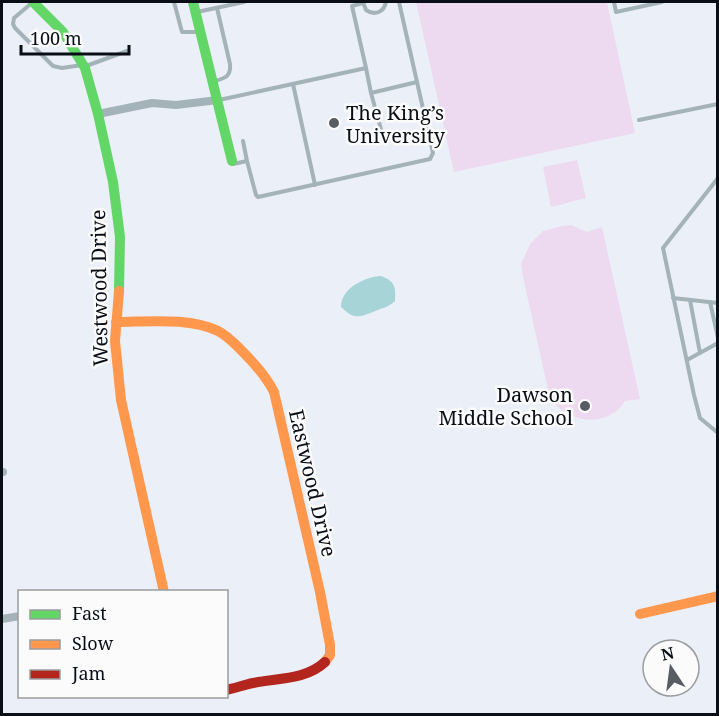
<svg xmlns="http://www.w3.org/2000/svg" width="719" height="716" font-family="'Noto Serif',serif">
<rect width="100%" height="100%" fill="#ebeff8"/>
<path fill="#eedaf0" d="M416,2h191l28,131 -181,39z
M577,160l9,38 -35,9 -8,-40z
M571,225l16,7 15,-5 38,172 -15,2c-14,24 -49,24 -68,5 -4,-3 -5,-8 -8,-12l-26,-117 -2,-13 9,-20 13,-13 19,-5z"/>
<path fill="#a7d4d6" d="M381,276c14,5 15,11 14,25 -7,7 -14,7 -22,11 -16,6 -19,7 -32,-5 0,-19 24,-30 40,-31z"/>
<g fill="none" stroke-linecap="round" stroke-linejoin="round">
<path stroke="#a4b3ba" stroke-width="4" d="M33,2l-19,16 -1,6 2,4 38,38 9,2 20,-3
M174,2l8,30h18
M363,2l3,8c9,6 18,2 20,-8
M614,2l2,10 46,-10
M197,12l47,-10
M86,66l41,-15
M366,68l5,25 46,-11
M215,81c11,-3 16,-5 15,-17l-13,-56
M293,84l22,101
M371,93l11,40
M219,100l147,-32 -14,-62 11,-3
M639,120l79,-16
M243,141l4,20
M233,164l14,-3 9,34 2,2 172,-38 3,-6 -34,-151
M718,178l-55,70 31,147 6,23 18,15
M673,298l45,5
M690,300l10,53
M710,302l8,36
M687,360l31,-17"/>
<path stroke="#a4b3ba" stroke-width="8" d="M98,114l54,-11 24,2 42,-5
M2,472h1
M2,619l18,-3"/>
<path stroke="#63d668" stroke-width="10" d="M33,2l30,30 22,36 13,46 15,68 7,55 -1,54
M193,2l39,159"/>
<path stroke="#ff974d" stroke-width="10" d="M119,291l-4,50 6,59 43,192
M116,322c31,0 73,-5 102,9 10,5 17,13 25,21 12,12 23,24 31,40l46,200 10,53v10l-5,7
M640,614l78,-18"/>
<path stroke="#b3261e" stroke-width="10" d="M226,690c9,-2 18,-5 27,-7 24,-5 53,-3 72,-21"/>
</g>
<g fill="#585c65" stroke="#fbfbfb" stroke-width="2">
<circle cx="334" cy="123" r="6"/>
<circle cx="585" cy="406" r="6"/>
</g>
<g text-anchor="middle" dominant-baseline="central" stroke-width="5" stroke-linejoin="round" paint-order="stroke">
<g font-size="20" fill="#090d16" stroke="#fbfbfb" text-anchor="start">
<text x="346" y="112">The King’s<tspan x="346" dy="23">University</tspan></text>
<text x="573" y="394" text-anchor="end">Dawson<tspan x="573" dy="23">Middle School</tspan></text>
</g>
<g font-size="20" fill="#090d16" stroke="#fbfbfb">
<text transform="translate(99 288) rotate(-91)">Westwood Drive</text>
<text transform="translate(313 483) rotate(77)">Eastwood Drive</text>
</g>
</g>
<rect width="719" height="716" fill="none" stroke="#090d16" stroke-width="6"/>
<rect x="18" y="590" width="210" height="108" fill="#fbfbfb" stroke="#9a9c9f" stroke-width="1.5"/>
<rect x="30" y="610" width="30" height="9" fill="#63d668" stroke="#9a9c9f" stroke-width="1.5"/>
<text x="72" y="620" font-size="18" fill="#090d16">Fast</text>
<rect x="30" y="640" width="30" height="9" fill="#ff974d" stroke="#9a9c9f" stroke-width="1.5"/>
<text x="72" y="650" font-size="18" fill="#090d16">Slow</text>
<rect x="30" y="670" width="30" height="9" fill="#b3261e" stroke="#9a9c9f" stroke-width="1.5"/>
<text x="72" y="680" font-size="18" fill="#090d16">Jam</text>
<g transform="translate(671 668) rotate(347)"><circle r="28" fill="#fbfbfb" stroke="#9a9c9f" stroke-width="1.5"/>
<path d="M0-4.5L10 22L0 15L-10 22Z" fill="#585c65"/>
<text y="-9" font-size="16" font-weight="bold" text-anchor="middle" fill="#090d16">N</text>
</g>
<path d="M21 45v9h108v-9" fill="none" stroke="#090d16" stroke-width="3"/>
<text x="30" y="45" font-size="18" fill="#090d16" stroke="#fbfbfb" stroke-width="4.5" paint-order="stroke">100 m</text>
</svg>
